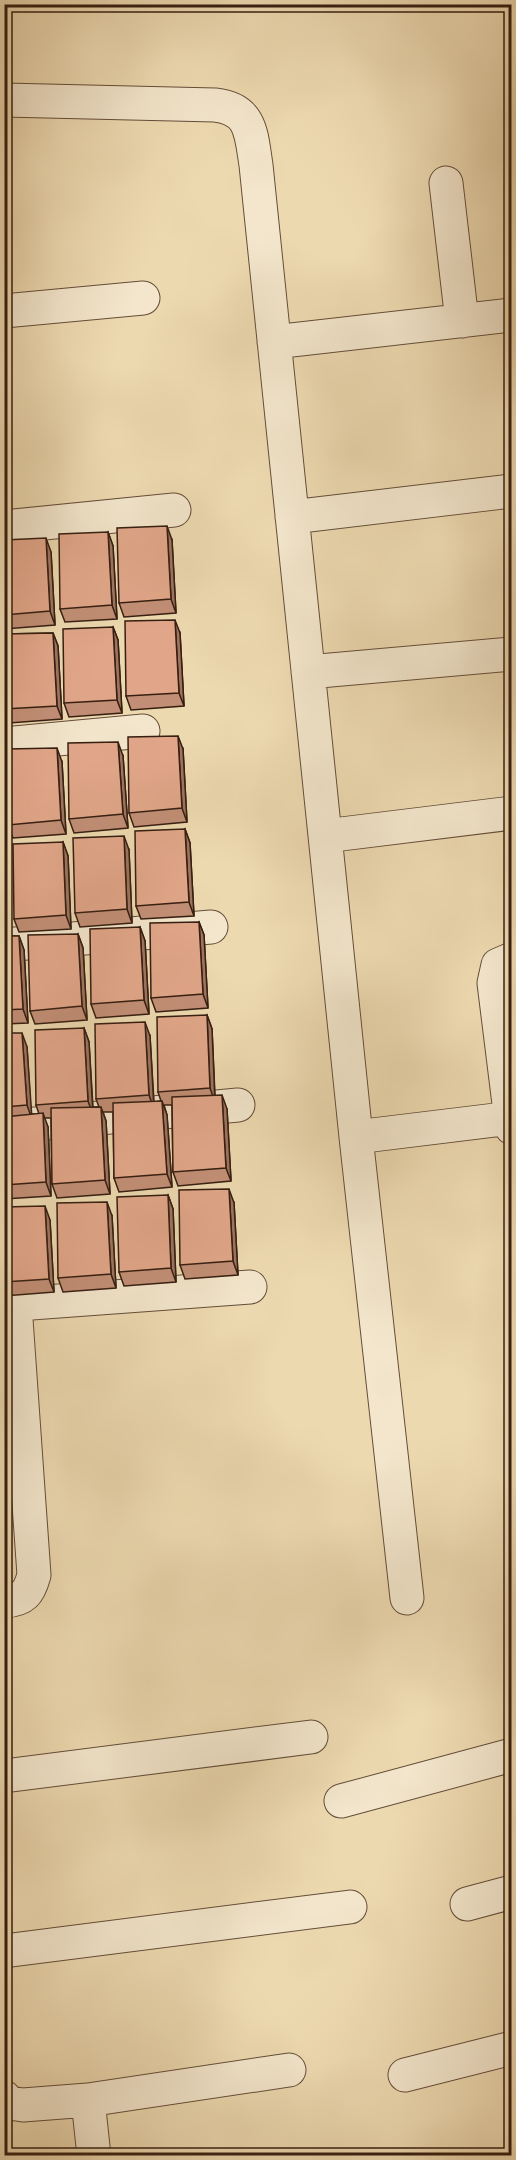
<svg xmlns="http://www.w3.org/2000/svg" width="516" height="2160" font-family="'IM FELL English',serif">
<rect width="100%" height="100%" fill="#edd9b0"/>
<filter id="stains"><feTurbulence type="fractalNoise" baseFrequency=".00333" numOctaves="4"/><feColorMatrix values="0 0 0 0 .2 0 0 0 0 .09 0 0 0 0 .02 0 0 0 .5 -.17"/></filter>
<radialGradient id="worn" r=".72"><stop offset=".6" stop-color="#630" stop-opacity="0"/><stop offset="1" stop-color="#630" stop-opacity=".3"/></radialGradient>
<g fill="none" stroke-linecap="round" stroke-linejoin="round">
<defs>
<path id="minor" d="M4,100l211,5c37,4 36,29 41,60l100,972 51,461
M446,183l16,138
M4,311l139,-13
M274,342l238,-27
M292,517l220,-26
M4,527l170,-17
M308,672l204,-18
M4,744l139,-13
M325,836l187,-23
M4,945l207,-18
M512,959l-14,6 -4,18 18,145
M4,1127l234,-22
M356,1137l156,-19
M4,1305l246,-18
M4,1601c20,-1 25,-8 30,-26l-19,-270
M4,1776l307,-39
M341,1801l171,-46
M467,1904l45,-12
M4,1951l346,-44
M405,2075l107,-27
M4,2097l5,6 14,2 65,-5 201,-30
M88,2100l6,56"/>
</defs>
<use href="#minor" stroke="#644d39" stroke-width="35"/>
<use href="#minor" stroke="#f3e6cc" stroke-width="33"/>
</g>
<path fill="#c28f76" stroke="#361e11" stroke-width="1.5" d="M108,532l5,14 4,73 -52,3 -5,-13z
M4,540l47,12 4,73 -51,4z
M172,540l4,73 -52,4 -5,-14z
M113,627l5,13 4,73 -53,4 -5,-14z
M53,633l5,13 4,73 -53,4 -5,-11v-78z
M180,633l4,73 -53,4 -5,-14z
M183,749l4,73 -53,5 -5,-14z
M123,756l5,72 -54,5 -5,-14z
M62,762l4,72 -53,4 -5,-13z
M185,829l5,14 4,73 -53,3 -5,-13z
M63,842l5,14 3,73 -52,3 -5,-13z
M129,850l3,73 -52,4 -5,-14z
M4,856l2,5 4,72 -6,1z
M199,922l5,13 4,73 -52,4 -5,-14z
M140,927l5,14 4,73 -53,4 -5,-14z
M78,934l5,14 4,72 -52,4 -5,-13z
M4,936h15l5,14 4,73 -24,1z
M207,1015l5,14 3,67 12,13 4,72 -53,5 -5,-14 -1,-67h-8l3,10 5,72 -53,5 -5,-14 -1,-66h-10l3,9 4,73 -53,4 -5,-14 -1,-66h-7l4,9 3,69 -47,3v-166l23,14 4,67h8l-3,-9 48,-77 5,14 4,65h6l-3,-8 54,-63 4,66 7,-1 -3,-9z
M168,1195l5,14 3,73 -52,4 -5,-14z
M234,1203l4,72 -53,4 -5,-14z
M4,1207l46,13 4,72 -50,4z
M112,1216l4,72 -53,4 -5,-14z"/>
<path fill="#9e7460" stroke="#361e11" stroke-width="1.5" d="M167,526l5,14 4,73 -5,-14z
M108,532l5,14 4,73 -5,-14z
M46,538l5,14 4,73 -5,-14z
M175,620l5,13 4,73 -5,-13z
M113,627l5,13 4,73 -5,-13z
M53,633l5,13 4,73 -5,-13z
M178,736l5,13 4,73 -5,-14z
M118,742l5,14 5,72 -5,-14z
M57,748l5,14 4,72 -5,-14z
M4,797l3,40 -3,-7z
M185,829l5,14 4,73 -5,-14z
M124,836l5,14 3,73 -5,-14z
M63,842l5,14 3,73 -5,-14z
M4,856l2,5 4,72 -5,-14z
M199,922l5,13 4,73 -5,-14z
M140,927l5,14 4,73 -5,-14z
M78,934l5,14 4,72 -5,-14z
M19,936l5,14 4,73 -5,-14z
M207,1015l5,14 3,73 -5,-14z
M145,1022l5,14 4,73 -5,-14z
M84,1028l5,14 4,73 -5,-14z
M22,1033l5,14 5,72 -5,-14z
M222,1095l5,14 4,72 -5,-13z
M162,1101l5,14 5,72 -5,-13z
M101,1107l5,14 4,73 -5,-14z
M43,1113l5,14 3,69 -5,-14z
M229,1189l5,14 4,72 -5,-14z
M168,1195l5,14 3,73 -5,-14z
M107,1202l5,14 4,72 -5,-14z
M45,1206l5,14 4,72 -5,-13z"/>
<path fill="#e1a689" stroke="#361e11" stroke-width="1.5" d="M167,526l4,73 -52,4 -2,-75z
M108,532l4,73 -52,4 -1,-75z
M46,538l4,73 -46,4v-75z
M175,620l4,73 -53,3 -1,-75z
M113,627l4,73 -53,3 -1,-74z
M53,633l4,73 -53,3v-75z
M178,736l4,72 -53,5 -1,-76z
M118,742l5,72 -54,5 -1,-76z
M57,748l4,72 -53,5 -1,-76z
M185,829l4,73 -53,4 -1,-75z
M124,836l3,73 -52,4 -2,-75z
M63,842l3,73 -52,4 -1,-75z
M199,922l4,72 -52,4 -1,-75z
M140,927l4,73 -53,4 -1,-75z
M78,934l4,72 -52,5 -2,-76z
M4,936h15l4,73 -19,1z
M207,1015l3,73 -52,4 -1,-75z
M145,1022l4,73 -53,4 -1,-75z
M84,1028l4,73 -52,4 -1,-75z
M4,1033h18l5,72 -23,2z
M222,1095l4,73 -53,4 -1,-75z
M162,1101l5,73 -53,4 -1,-75z
M101,1107l4,73 -53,4 -1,-76z
M43,1113l3,69 -42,3v-68z
M229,1189l4,72 -53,4 -1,-75z
M168,1195l3,73 -52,4 -2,-75z
M107,1202l4,72 -53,4 -1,-75z
M45,1206l4,73 -45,3v-75z"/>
<rect width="516" height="2160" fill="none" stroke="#edd9b0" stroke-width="24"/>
<rect x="6" y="6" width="504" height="2148" fill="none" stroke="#361e11" stroke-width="3"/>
<rect x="12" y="12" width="492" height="2136" fill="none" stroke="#361e11" stroke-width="1.5"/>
<rect width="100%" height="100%" filter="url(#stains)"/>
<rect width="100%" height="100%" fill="url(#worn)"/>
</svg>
